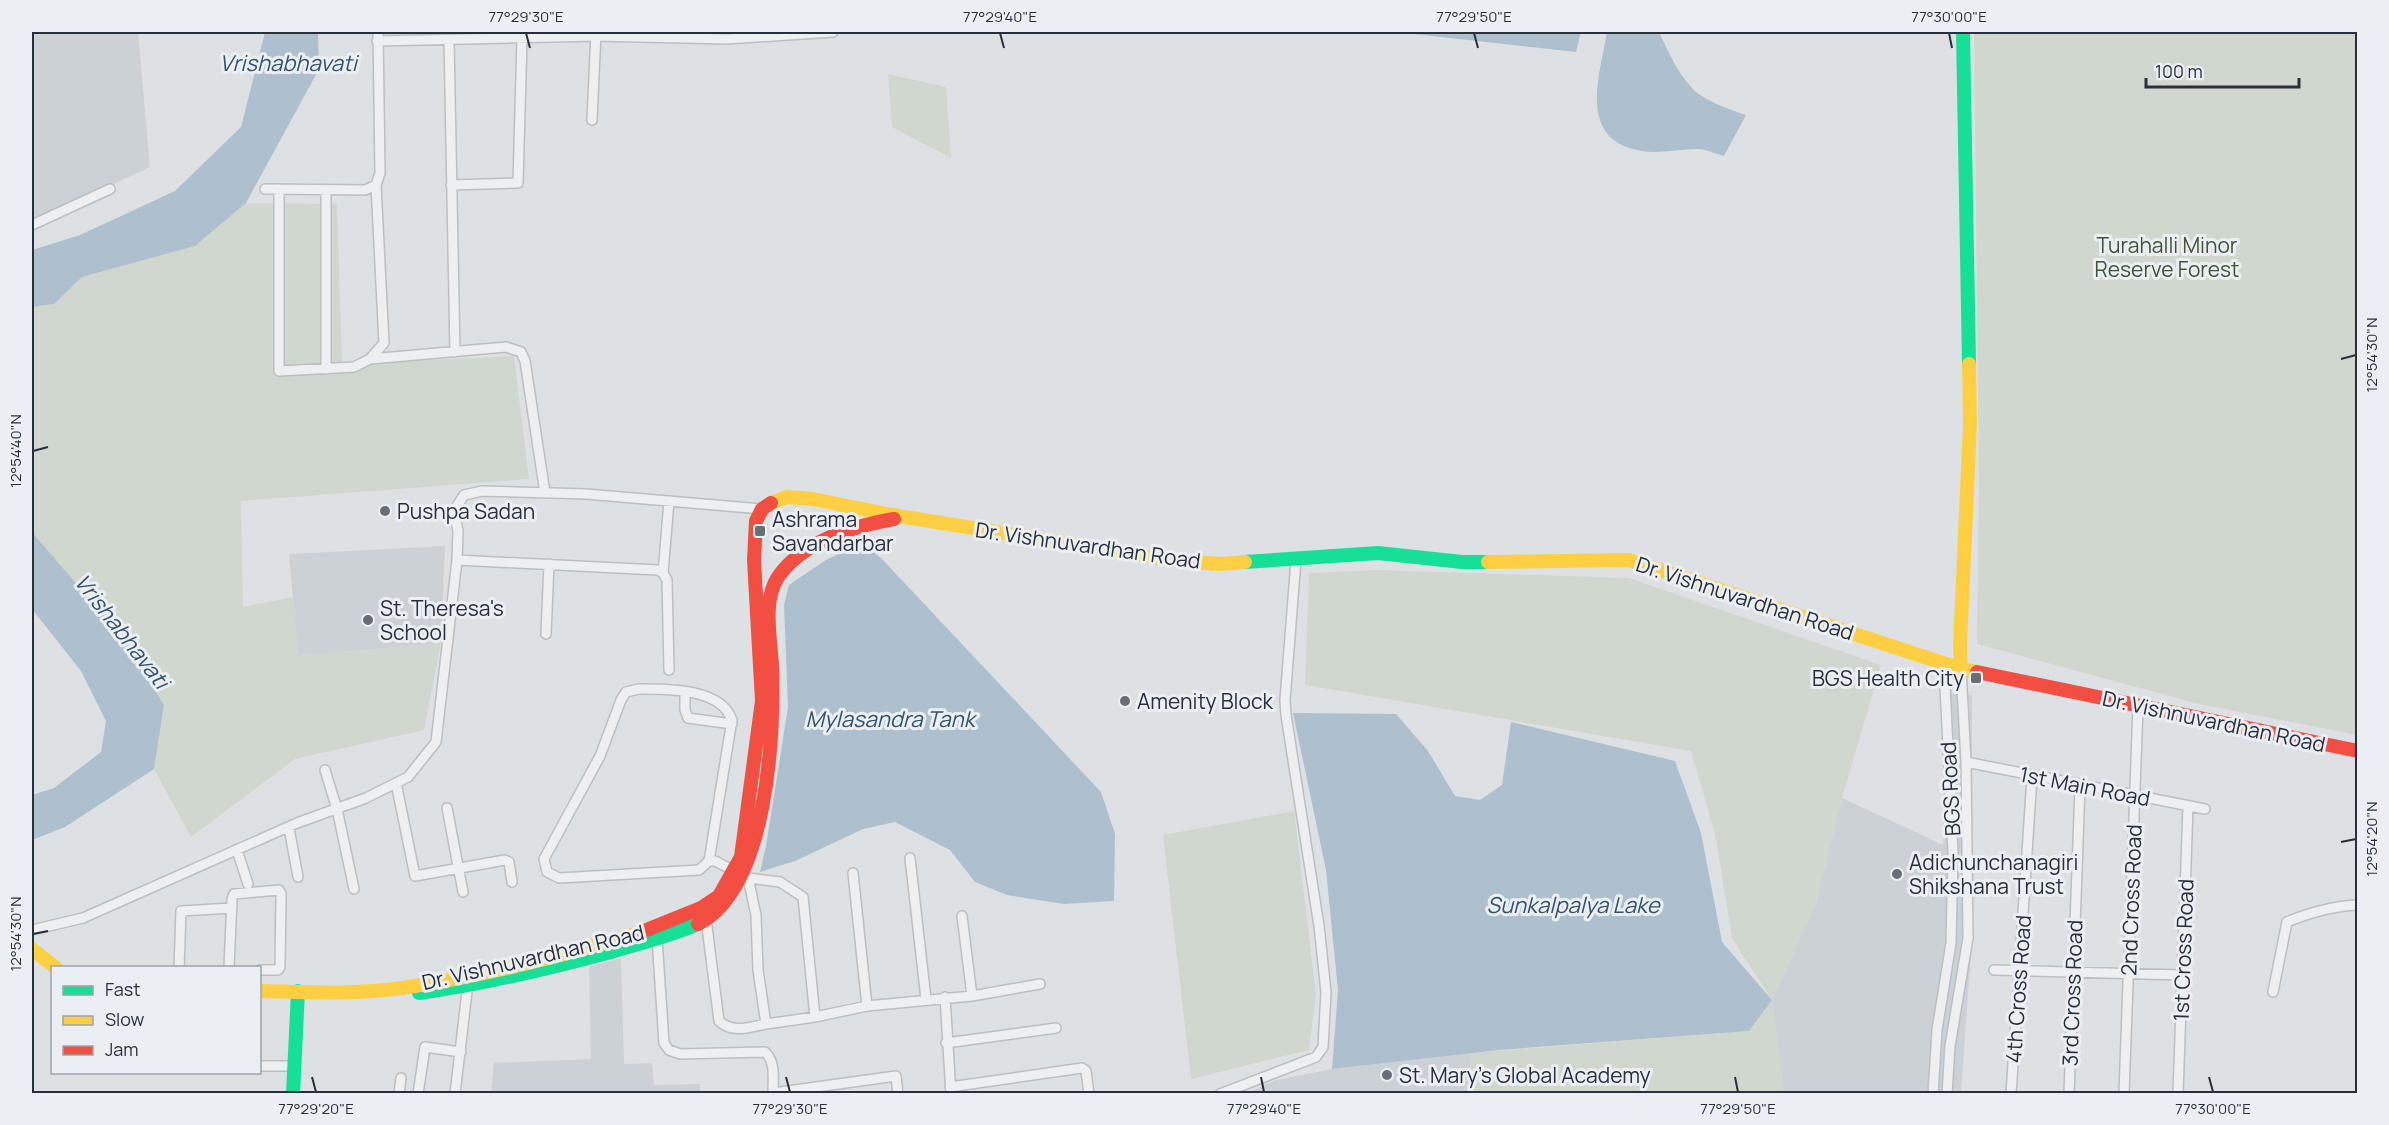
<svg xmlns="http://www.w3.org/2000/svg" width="2389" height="1125" font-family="Manrope,sans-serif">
<rect width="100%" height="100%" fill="#dee1e3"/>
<path fill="#ccd1d6" d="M32,32h106l12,135 -118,55z
M445,546l-4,97 -143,13 -9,-102z
M1944,693l28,2v244l-11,154h-177l-12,-93 44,-97 26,-105 101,47z
M621,958l3,106 28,-1 2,22 46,-1v9h-209l3,-30 97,-4 -2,-92z
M1470,1053l1,40 -225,1 30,-14 56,-11z"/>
<path fill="#d0d7cf" d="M1974,32h383v703l-158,-31 -222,-60 2,-162z
M888,74l58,13 5,71 -59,-31z
M246,203l91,1 5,160 172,-8 15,123 -288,22 2,106 50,-10 5,59 143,-13 -17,87 -129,29 -104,78 -37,-68 10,-64 -41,-67 -91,-106v-225l22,-3 28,-27 113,-31z
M1376,570l253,8 252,87 -39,133 -26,105 -44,97 12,93h-313l-1,-40 279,-22 23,-31 -40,-62 -17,-104 -24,-83 -386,-66 4,-112z
M1294,811l22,183 -7,56 -118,29 -28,-244z"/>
<path fill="#aec0cd" d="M265,32h53l1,37 -73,134 -51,43 -113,31 -28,27 -22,3v-57l48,-15 95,-44 66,-64z
M1396,32h185l-5,20z
M1607,32h52c9,19 18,40 33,56 10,12 39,22 54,27l-22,41c-8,-2 -18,-7 -27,-7 -18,0 -37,5 -56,2 -65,-11 -41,-76 -34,-119z
M32,532l91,106 41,67 -10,64 -89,58 -33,13v-45l22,-7 47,-36 5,-31 -25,-50 -49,-62z
M862,543l20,16 219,233 14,42 -1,67 -50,3 -57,-9 -32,-13 -25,-32 -55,-28 -32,7 -68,32 -35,11 6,-26 22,-139 -4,-102 5,-20 37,-25z
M1293,713l103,1 32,37 27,45 25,4 22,-15 9,-63 164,39 26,72 21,109 50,58 -23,31 -250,19 -167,19 6,-79 -12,-120z"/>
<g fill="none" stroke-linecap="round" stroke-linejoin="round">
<defs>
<path id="street" d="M449,40l6,312
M377,41l219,-5 131,3 106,-7
M592,120l4,-88
M451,185l67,-2 4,-145
M265,189l100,1 11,-5 4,-12 -2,-141
M279,189v182l75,-4 16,-8 14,-16 -8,-158
M326,190v179
M32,225l78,-36
M370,359l136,-12 15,5 4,9 20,132
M457,560l201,10 5,3 4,7 2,90
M663,573l6,-72
M546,634l3,-70
M639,689c29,0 82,-1 93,31l-23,141 -10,9 -140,8 -12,-6 -3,-13 56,-103 21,-56 5,-8z
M685,692v18l3,8 44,6
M1966,762l239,47
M325,770l12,39 17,80
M396,783l19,93 90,-16 4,2 3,20
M447,808l16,84
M289,828l9,49
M237,850l11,34
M910,858l16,141
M709,861h6l33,17 8,37 2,55 8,54 49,-7 52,-11 105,-10 68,-12
M853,873l14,133
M748,878l32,4 23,15 12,120
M962,916l10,80
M706,919l13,102c14,13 30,6 47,3
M32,930l51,-12 214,-95 69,-25 42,-21 28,-35 21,-182 1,-29 -4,-20 10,-16 18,-4 104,3 176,15
M657,938l7,105 5,7 11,4 85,-2c11,10 8,27 8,42
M179,968l2,-57 51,-3
M229,968l3,-69 2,-5 45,-4 2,4 -1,73 -2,3h-18
M1994,970l188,5
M2273,992l14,-70c24,-10 45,-16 71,-17
M945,997l6,97
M946,1043l110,-15
M260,1066h35
M950,1087l132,-19 4,3 3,23
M773,1093l123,-17 2,18
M399,1094l2,-16
M418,1094l7,-47 36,5
M455,1094l13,-111
M1220,1094l96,-37 7,-10 3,-55 -7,-66 -33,-211 -1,-15 11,-140
M1933,1094l4,-64 14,-87 2,-91 -9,-188
M1947,1094l3,-48 18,-108 -2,-176 -5,-93
M2011,1094l21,-317
M2069,1094l11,-308
M2124,1094l14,-388
M2178,1094l10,-288"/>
</defs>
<use href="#street" stroke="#bcbfc1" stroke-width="12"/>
<use href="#street" stroke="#edeff0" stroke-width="9"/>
<path stroke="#16e098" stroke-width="14" d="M1963,32l6,332
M1245,562l133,-9 84,9h26
M419,993c65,-9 129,-24 192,-41 29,-9 59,-16 87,-28
M293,1094l5,-103"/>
<path stroke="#ffcf43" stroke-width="14" d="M771,503l16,-6 26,2 74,15 289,47 45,3 24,-2
M1488,562l141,-2 332,109 16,3
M1961,669l-1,-24 10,-220 -1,-61
M32,949l24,19
M260,991c47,1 96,4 142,-3 79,-12 160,-32 237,-55"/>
<path stroke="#f24e42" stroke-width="14" d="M1977,672l381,79
M698,924c70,-36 76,-188 74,-257 -1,-27 -10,-66 6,-90 25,-36 76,-51 116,-58
M639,933l62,-25 18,-12 22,-39 21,-156 -8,-141 2,-39 6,-12 9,-6"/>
</g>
<path fill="none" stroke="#27303b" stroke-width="2" d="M526,33l4,15M1000,33l4,15M1474,33l4,15M1949,33l3,15M2341,359l15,-4M33,451l15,-4M2341,842l15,-3M33,934l15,-3M312,1077l4,15M786,1077l4,15M1261,1077l3,15M1735,1077l3,15M2209,1077l4,15"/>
<g fill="#676e76" stroke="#ebeff3" stroke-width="2">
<circle cx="385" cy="511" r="6"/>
<rect x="754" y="525" width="12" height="12" rx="3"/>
<circle cx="368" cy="620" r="6"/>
<rect x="1970" y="672" width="12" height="12" rx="3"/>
<circle cx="1125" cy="701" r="6"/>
<circle cx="1897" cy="874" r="6"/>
<circle cx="1387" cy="1075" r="6"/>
</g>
<g text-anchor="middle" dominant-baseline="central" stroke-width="6" stroke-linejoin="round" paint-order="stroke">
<g font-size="21" fill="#3f5535" stroke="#ebeff3">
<text x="2167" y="245">Turahalli Minor<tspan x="2167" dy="24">Reserve Forest</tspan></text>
</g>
<g font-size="21" fill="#27303b" stroke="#ebeff3" text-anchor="start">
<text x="397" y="511">Pushpa Sadan</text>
<text x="772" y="519">Ashrama<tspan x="772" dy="24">Savandarbar</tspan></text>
<text x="380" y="608">St. Theresa's<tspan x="380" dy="24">School</tspan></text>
<text x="1964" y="678" text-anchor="end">BGS Health City</text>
<text x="1137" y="701">Amenity Block</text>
<text x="1909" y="862">Adichunchanagiri<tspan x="1909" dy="24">Shikshana Trust</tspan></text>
<text x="1399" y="1075">St. Mary's Global Academy</text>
</g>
<g font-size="21" fill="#27303b" stroke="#ebeff3">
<text transform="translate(1088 545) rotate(8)">Dr. Vishnuvardhan Road</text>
<text transform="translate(1745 598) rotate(18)">Dr. Vishnuvardhan Road</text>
<text transform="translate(2214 721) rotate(12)">Dr. Vishnuvardhan Road</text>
<text transform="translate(2085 786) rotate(11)">1st Main Road</text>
<text transform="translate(1950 789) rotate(-93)">BGS Road</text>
<text transform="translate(2131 900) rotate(-88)">2nd Cross Road</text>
<text transform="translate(2183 950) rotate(-88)">1st Cross Road</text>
<text transform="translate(533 957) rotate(-13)">Dr. Vishnuvardhan Road</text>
<text transform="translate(2018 989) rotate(-86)">4th Cross Road</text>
<text transform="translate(2072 993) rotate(-88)">3rd Cross Road</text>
</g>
<g font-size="22" font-style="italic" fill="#34536c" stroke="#ebeff3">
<text x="288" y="63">Vrishabhavati</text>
<text transform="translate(122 631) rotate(52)">Vrishabhavati</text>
<text x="890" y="719">Mylasandra Tank</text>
<text x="1573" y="905">Sunkalpalya Lake</text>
</g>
</g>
<rect width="2389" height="1125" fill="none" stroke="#ebeff3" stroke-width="66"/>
<rect x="51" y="966" width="210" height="108" fill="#ebeff3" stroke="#9da3a9" stroke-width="1.5"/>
<rect x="63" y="986" width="30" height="9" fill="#16e098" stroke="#9da3a9" stroke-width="1.5"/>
<text x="105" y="996" font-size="18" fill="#27303b">Fast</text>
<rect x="63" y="1016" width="30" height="9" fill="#ffcf43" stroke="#9da3a9" stroke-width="1.5"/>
<text x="105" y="1026" font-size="18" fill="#27303b">Slow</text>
<rect x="63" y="1046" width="30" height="9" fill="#f24e42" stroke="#9da3a9" stroke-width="1.5"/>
<text x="105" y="1056" font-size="18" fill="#27303b">Jam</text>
<path d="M2146 78v9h153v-9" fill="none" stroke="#27303b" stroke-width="3"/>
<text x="2155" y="78" font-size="18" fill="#27303b" stroke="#ebeff3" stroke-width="4.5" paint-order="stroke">100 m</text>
<rect x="33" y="33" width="2323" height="1059" fill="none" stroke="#27303b" stroke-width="2"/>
<g font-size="15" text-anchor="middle" fill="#27303b">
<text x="526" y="22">77°29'30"E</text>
<text x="1000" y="22">77°29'40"E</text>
<text x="1474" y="22">77°29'50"E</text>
<text x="1949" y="22">77°30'00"E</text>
<text transform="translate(2372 355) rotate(-90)" y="5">12°54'30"N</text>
<text transform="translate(16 451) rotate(-90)" y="5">12°54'40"N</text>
<text transform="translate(2372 839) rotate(-90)" y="5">12°54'20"N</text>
<text transform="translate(16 934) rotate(-90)" y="5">12°54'30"N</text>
<text x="316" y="1114">77°29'20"E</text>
<text x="790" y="1114">77°29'30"E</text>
<text x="1264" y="1114">77°29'40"E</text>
<text x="1738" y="1114">77°29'50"E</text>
<text x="2213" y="1114">77°30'00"E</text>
</g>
</svg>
